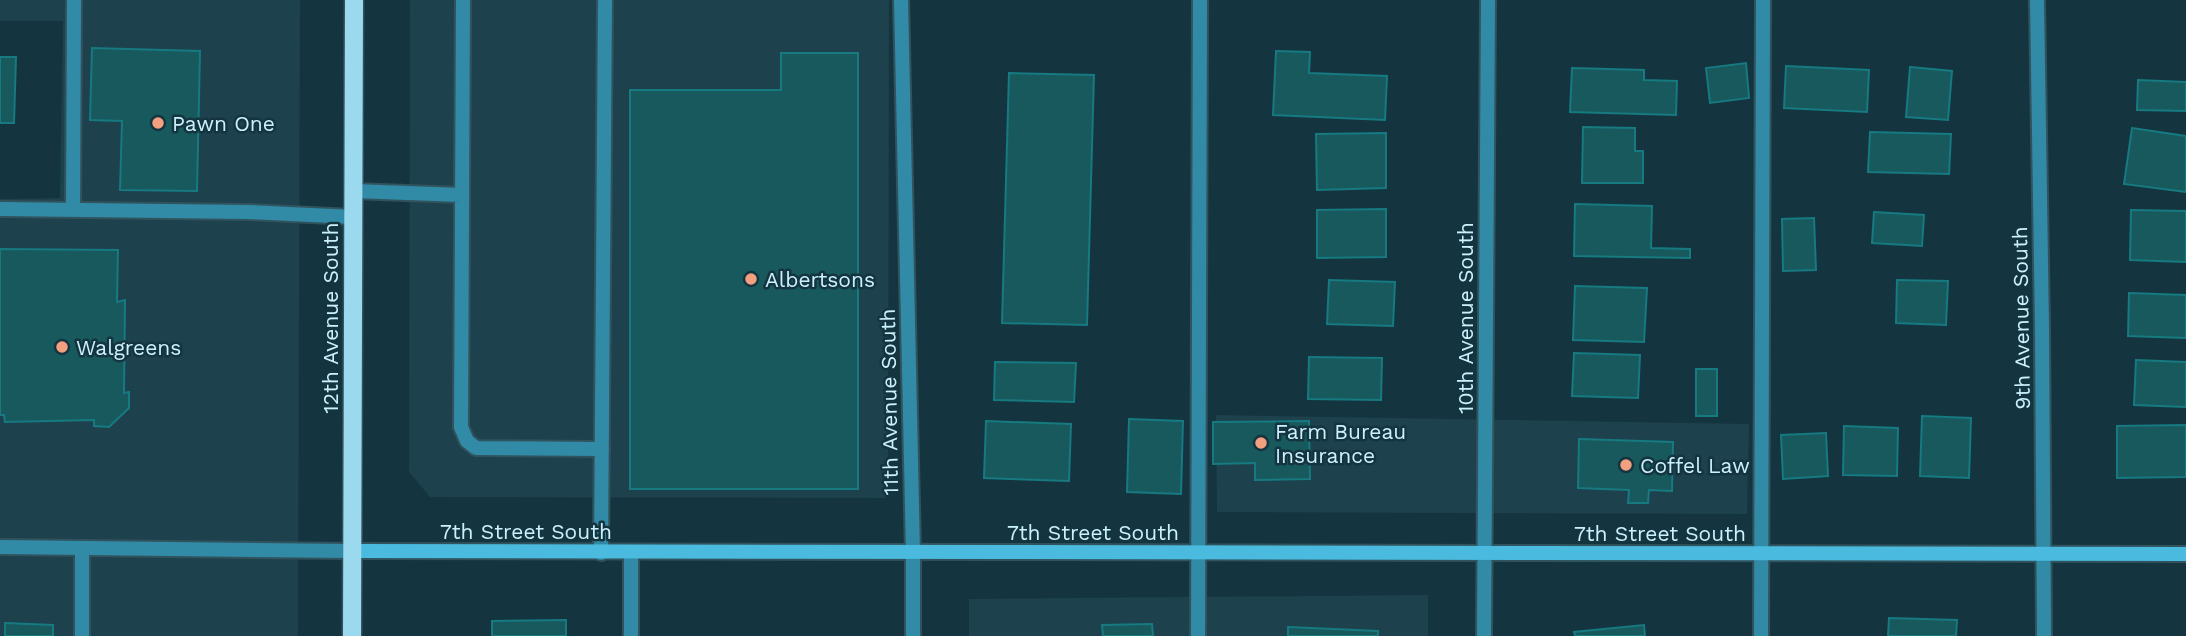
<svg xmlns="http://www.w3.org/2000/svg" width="2186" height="636" font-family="'Work Sans',sans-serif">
<rect width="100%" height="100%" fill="#14353f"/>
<path fill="#1d414d" d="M0,0h300l-2,636h-298v-437l60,-1 3,-177h-63z
M410,0h479l-1,498 -458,-1 -21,-25z
M1216,415l533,9 -2,90 -530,-2z
M1428,595v41h-459v-37z"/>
<path fill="#17595d" stroke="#167a80" stroke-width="2" d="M92,48l108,3 -3,140 -77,-1 2,-69 -32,-1z
M1276,51l34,1 -1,21 78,3 -2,44 -112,-5z
M781,53h77v436h-228v-399h151z
M0,57h16l-2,66h-14z
M1746,63l3,35 -39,5 -4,-35z
M1786,66l83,4 -2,42 -83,-4z
M1910,67l42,4 -4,49 -42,-3z
M1572,68l72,2v10l33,1 -1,34 -106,-3z
M1009,73l85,2 -7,250 -85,-2z
M2138,80l48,2v29l-49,-1z
M1583,127l52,1v23h8v32h-61z
M2132,128l54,8v56l-62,-8z
M1870,132l81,2 -2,40 -81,-2z
M1386,133v55l-69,2 -1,-56z
M1575,204l77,2 -1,42 39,1v9l-116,-2z
M1386,209v48l-69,1v-48z
M2131,210l55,1v51l-56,-2z
M1874,212l50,3 -2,31 -50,-3z
M1814,218l2,52 -33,1 -1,-52z
M0,249l118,1 -1,52 8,-2 -1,93 5,-1v16l-20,19 -15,-1v-6l-89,2 -1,-7h-4z
M1329,280l66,2 -2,44 -66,-2z
M1897,280l51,1 -2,44 -50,-2z
M1575,286l72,2 -3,54 -71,-2z
M2129,293l57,2v43l-58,-2z
M1574,353l66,2 -2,43 -66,-2z
M1309,357l73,1 -1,42 -73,-1z
M2136,360l50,2v45l-52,-2z
M995,362l81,1 -2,39 -80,-2z
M1696,369h21v47h-21z
M1922,416l49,2 -2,60 -49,-2z
M1129,419l54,2 -2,73 -54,-2z
M986,421l85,3 -2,57 -85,-3z
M1309,421l1,58 -55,1v-17l-42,1v-42z
M2186,425v52l-69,1v-52z
M1844,426l54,2 -1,48 -54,-1z
M1826,433l2,43 -45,3 -2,-44z
M1579,439l94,3 -1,49 -23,-1 -1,13h-20l1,-13 -51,-2z
M1889,618l68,2 -1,16h-68z
M566,620v16h-74v-15z
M5,623l48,2v11h-48z
M1152,624l1,12h-50l-1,-11z
M1644,625l1,11h-70l-1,-4z
M1288,627l90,4v5h-90z"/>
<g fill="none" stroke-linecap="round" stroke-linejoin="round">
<defs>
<path id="service" d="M463,0l-2,427 6,14 9,7 126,1
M353,191l109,4
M0,209l248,3 105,5
M73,209l1,-209
M82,550v86
M631,552v84
M601,553l4,-553
M1198,636l2,-636
M1761,636l2,-636"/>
<path id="minor" d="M2037,0l5,328 2,308
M913,636v-83
M1484,636l4,-636"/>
<path id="tertiary" d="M901,0l12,553
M0,547l352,4"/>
<path id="secondary" d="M352,551l1834,3"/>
<path id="primary" d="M352,636l2,-636"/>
</defs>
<use href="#service" stroke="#31535e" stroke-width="18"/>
<use href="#minor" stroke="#31535e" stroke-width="18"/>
<use href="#tertiary" stroke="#31535e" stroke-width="18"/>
<use href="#secondary" stroke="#31535e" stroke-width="18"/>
<use href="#primary" stroke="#31535e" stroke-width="21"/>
<use href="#service" stroke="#318ba6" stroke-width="14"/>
<use href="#minor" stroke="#318ba6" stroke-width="14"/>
<use href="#tertiary" stroke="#318ba6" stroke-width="14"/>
<use href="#secondary" stroke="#4abbde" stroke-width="14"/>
<use href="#primary" stroke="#9bd9ef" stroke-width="18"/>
</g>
<g fill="#f2a080" stroke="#14353f" stroke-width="2.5">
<circle cx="158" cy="123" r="7"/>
<circle cx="751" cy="279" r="7"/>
<circle cx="62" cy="347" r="7"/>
<circle cx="1261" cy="443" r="7"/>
<circle cx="1626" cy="465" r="7"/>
</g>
<g text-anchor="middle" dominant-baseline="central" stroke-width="5" stroke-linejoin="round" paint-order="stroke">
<g font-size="21" fill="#cbf0fe" stroke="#14353f" text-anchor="start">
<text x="172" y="123">Pawn One</text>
<text x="765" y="279">Albertsons</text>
<text x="76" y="347">Walgreens</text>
<text x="1275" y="431">Farm Bureau<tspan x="1275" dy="24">Insurance</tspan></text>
<text x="1640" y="465">Coffel Law</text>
</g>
<g font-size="21" fill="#cbf0fe" stroke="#14353f">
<text transform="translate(330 318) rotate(-90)">12th Avenue South</text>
<text transform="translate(1465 318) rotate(-90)">10th Avenue South</text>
<text transform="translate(2021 318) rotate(-91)">9th Avenue South</text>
<text transform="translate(889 402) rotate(-91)">11th Avenue South</text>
<text x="526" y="531">7th Street South</text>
<text x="1093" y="532">7th Street South</text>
<text x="1660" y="533">7th Street South</text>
</g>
</g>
</svg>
